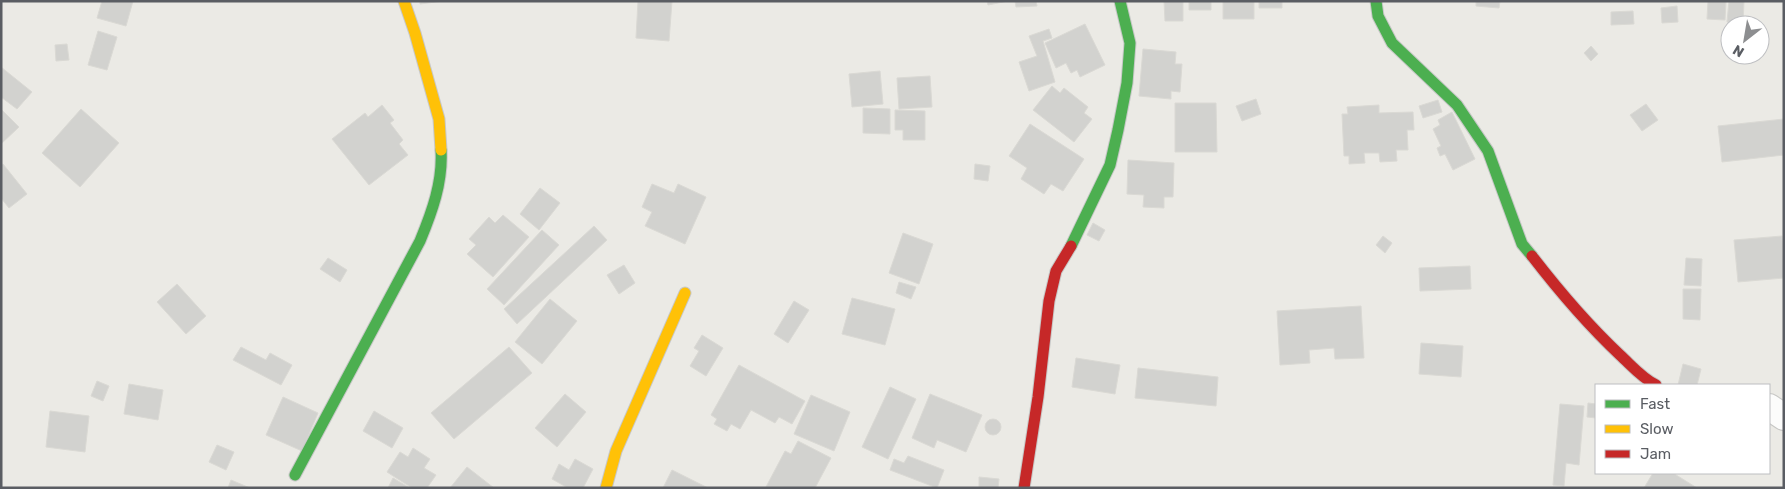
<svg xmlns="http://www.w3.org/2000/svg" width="1785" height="489" font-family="Rubik,sans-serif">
<rect width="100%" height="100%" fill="#ebeae5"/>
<path fill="#d2d2cf" stroke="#dad9d4" d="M102,1h31l-7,25 -29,-8z
M420,1h23l-23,3z
M638,1h34l-3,40 -33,-3z
M987,1h21l-20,4z
M1015,1h21l1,5 -21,1z
M1164,1h19v20h-18z
M1189,1h22v9h-22z
M1223,1h31v18h-31z
M1259,1h23v7h-23z
M1476,1h24l-1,7 -23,-2z
M1708,1h18l-1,19 -18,-1z
M1729,1h15l-1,22 -16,-1z
M1677,6l1,16 -16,1 -1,-15z
M1633,11l1,13 -23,1v-13z
M1085,24l20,41 -25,12 -3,-7 -6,3 -5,-10 -10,5 -11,-25z
M1049,29l3,9 -9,3 12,41 -26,9 -10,-29 18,-6 -8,-20z
M98,31l19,6 -10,33 -19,-5z
M67,44l2,16 -13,1 -1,-16z
M1591,46l7,8 -7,7 -7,-8z
M1143,49l33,3 -1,12h7l-2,28 -9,-1v8l-32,-3z
M1,67l31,25 -15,17 -16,-12z
M880,71l3,33 -31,3 -3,-33z
M930,76l2,31 -33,2 -2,-31z
M1052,86l8,7 4,-5 24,19 -4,6 8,6 -18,23 -41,-32z
M1256,99l5,15 -19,7 -6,-15z
M1438,100l4,12 -19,6 -4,-12z
M1175,103h41l1,49h-42z
M1646,104l12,16 -16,11 -12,-16z
M382,105l12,15 -4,3 13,17 -4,4 9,11 -39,30 -37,-46 33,-26 3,4z
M1379,105v8l34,-1 1,18h-7l1,20h-12l1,11 -17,1 -1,-9h-15l1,10 -16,1v-8h-5l-2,-42h6l-1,-7z
M863,108l27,1v25l-27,-1z
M1,109l18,18 -18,17z
M81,109l38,34 -39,44 -38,-34z
M895,110l30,1v29h-22v-10h-8z
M1452,112l23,47 -22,11 -8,-16 -5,2 -3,-8 4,-2 -8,-17 7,-4 -2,-5z
M1784,119v36l-62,7 -4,-36z
M1030,124l54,35 -21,32 -12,-7 -7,10 -23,-15 6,-11 -18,-12z
M1128,160l46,3 -1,34h-9v11l-21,-1 1,-12 -17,-1z
M3,164l24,30 -18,14 -8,-10v-33z
M975,164l15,2 -2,15 -14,-2z
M652,184l22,9 4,-9 28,13 -21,47 -40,-18 7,-14 -10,-5z
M540,188l20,15 -21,27 -19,-16z
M503,215l26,22 -36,40 -26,-23 9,-9 -7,-6 20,-22 6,6z
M1093,223l12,7 -6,11 -12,-6z
M594,226l13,14 -90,84 -13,-15z
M542,230l17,15 -55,60 -17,-16z
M903,233l30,11 -14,40 -30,-11z
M1383,236l9,7 -7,10 -9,-8z
M1782,236l2,42 -46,4 -4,-42z
M328,258l19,12 -7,12 -20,-13z
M1686,258l16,1 -1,27 -17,-1z
M624,265l11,18 -16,11 -12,-19z
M1470,266l1,23 -51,2 -1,-23z
M899,282l17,5 -5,12 -15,-6z
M177,284l29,32 -20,18 -29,-32z
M1683,289h18l-1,31 -17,-1z
M852,298l43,11 -10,36 -43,-11z
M550,299l27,22 -35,43 -27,-22z
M794,301l15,9 -21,33 -14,-9z
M1361,306l3,52 -29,1 -1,-11 -25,2 1,13 -30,2 -3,-54z
M702,335l21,13 -17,28 -16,-10 9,-15 -5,-3z
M1421,343l42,3 -2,31 -42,-3z
M241,347l25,13 4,-7 22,12 -11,20 -48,-25z
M509,347l23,26 -78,66 -23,-26z
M1076,358l44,7 -5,29 -43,-7z
M1683,364l18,5 -4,16h-19z
M739,365l66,36 -13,23 -13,-7 -4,6 -24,-13 -11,19 -9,-5 -4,7 -13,-7 3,-5 -6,-4z
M1138,368l80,9 -2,29 -81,-8z
M97,381l12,5 -6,15 -12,-5z
M129,384l34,6 -5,30 -34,-6z
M890,387l26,12 -28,60 -26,-12z
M565,394l21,18 -29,35 -22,-19z
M930,394l52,21 -16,37 -29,-12 -3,8 -22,-10z
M811,395l39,17 -16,39 -40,-17z
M283,397l35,16 -16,38 -36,-16z
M1588,403l8,1v14l-9,-1z
M1560,404l24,2 -5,59 -13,-2 -2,23 -11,-1z
M50,411l39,5 -4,36 -39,-5z
M374,411l29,17 -11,20 -29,-17z
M985 427a8 8 0 1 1 16 0a8 8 0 1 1-16 0Z
M798,441l33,17 -16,30 -49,-1 19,-36 6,3z
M217,445l17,7 -8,18 -17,-8z
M413,448l17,11 -6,9 12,7 -9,13h-15l-25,-16 13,-20 8,5z
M908,456l36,14 -7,18 -47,-18 4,-11 10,4z
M575,459l18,10 -10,19h-15l-16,-9 7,-15 10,6z
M467,467l27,21h-44z
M672,470l36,18h-45z
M1653,473h20l24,15h-53z
M979,477l20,2 -1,9 -19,-1z
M393,478l17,10h-22z
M231,480l19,8h-22z"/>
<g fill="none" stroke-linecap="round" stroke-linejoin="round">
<defs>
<path id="street" d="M1769,407l15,10"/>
<path id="fast" d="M1376,1l2,15 14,27 65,62 31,46 34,93 10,12
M1071,246l39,-81 8,-35 9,-47 3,-40 -10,-42
M295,475l125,-234c12,-29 23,-59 21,-91"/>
<path id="slow" d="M404,1l11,32 24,86 2,31
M606,488l10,-37 69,-158"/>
<path id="jam" d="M1532,256c27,35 56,69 88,99 12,11 22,23 36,30
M1024,488l14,-91 11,-96 7,-30 15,-25"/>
</defs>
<use href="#street" stroke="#c7c7c5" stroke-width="28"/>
<use href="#fast" stroke="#c7c8c7" stroke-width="13"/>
<use href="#slow" stroke="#c7c8c7" stroke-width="13"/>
<use href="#jam" stroke="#c7c8c7" stroke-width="13"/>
<use href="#street" stroke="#fcfcfb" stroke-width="26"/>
<use href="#fast" stroke="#4caf50" stroke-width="11"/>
<use href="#slow" stroke="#ffc107" stroke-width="11"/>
<use href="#jam" stroke="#c62828" stroke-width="11"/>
</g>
<rect width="1785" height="489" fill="none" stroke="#5a5d63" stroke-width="5"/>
<rect x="1595" y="384" width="175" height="90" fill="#ffffff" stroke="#bdbec1"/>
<rect x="1605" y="400" width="25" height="8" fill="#4caf50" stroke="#bdbec1"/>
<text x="1640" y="409" font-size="15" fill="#5a5d63">Fast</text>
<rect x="1605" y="425" width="25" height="8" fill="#ffc107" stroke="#bdbec1"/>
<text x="1640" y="434" font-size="15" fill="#5a5d63">Slow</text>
<rect x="1605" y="450" width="25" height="8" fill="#c62828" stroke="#bdbec1"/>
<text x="1640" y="459" font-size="15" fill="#5a5d63">Jam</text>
<g transform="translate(1745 40) rotate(211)"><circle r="24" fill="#ffffff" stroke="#bdbec1"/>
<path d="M0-4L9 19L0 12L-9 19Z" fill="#8d8e90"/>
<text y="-8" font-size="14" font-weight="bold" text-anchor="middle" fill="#5a5d63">N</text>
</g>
</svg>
